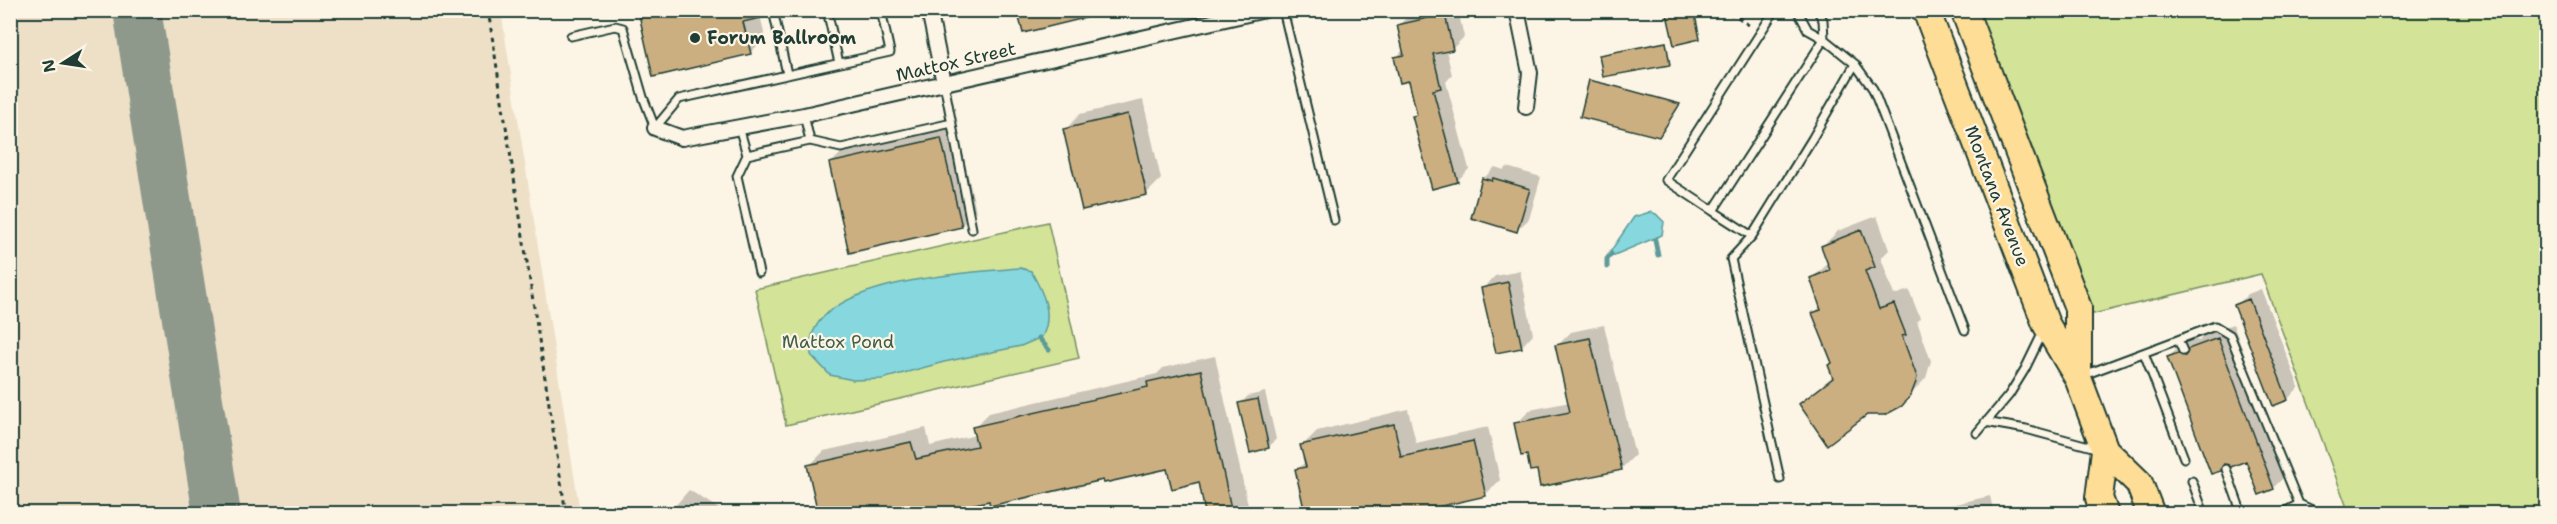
<svg xmlns="http://www.w3.org/2000/svg" width="2557" height="524" font-family="'Shantell Sans',sans-serif">
<rect width="100%" height="100%" fill="#fcf5e5"/>
<filter id="ink" filterUnits="userSpaceOnUse"><feTurbulence type="fractalNoise" baseFrequency=".0167" numOctaves="2"/><feDisplacementMap in="SourceGraphic" scale="12" xChannelSelector="R" yChannelSelector="G"/><feConvolveMatrix kernelMatrix="1 2 1 2 8 2 1 2 1" color-interpolation-filters="sRGB"/></filter>
<g filter="url(#ink)">
<path fill="#eee0c7" d="M10,11h491l79,502h-569z"/>
<path fill="#d3e397" stroke="#799066" stroke-width="1.5" d="M1977,11h569v502h-197l-88,-239 -168,40z
M1048,222l31,136 -293,67 -31,-136z"/>
<path fill="#86d8de" stroke="#5d9a9a" stroke-width="1.5" d="M1650,212l6,2 8,8 -2,13 -50,21 -2,-4 24,-35z
M1020,268l11,3c12,21 23,43 11,66l-21,9 -77,16 -62,17 -29,1 -23,-5 -19,-20c0,-6 -1,-13 1,-19 15,-57 160,-64 208,-68z"/>
<path fill="#0003" d="M639,10h120l6,28 -15,15z
M1019,10h92l-87,21z
M1425,10h33l6,27 -12,12 -6,1 6,25 -6,7 23,87 -12,12 -43,-65 4,-4 -7,-33 -15,-21 8,-9 -6,-23 12,-12z
M1721,10h17l-6,7z
M1143,100l18,79 -15,15 -81,-64 15,-16z
M956,123l20,88 -15,15 -131,-62 15,-15z
M1495,167l9,3 3,-3 34,10 -12,42 -12,11 -34,-51z
M1877,216l12,34 -8,8 13,37 15,-5 11,28 -3,3 14,40 -5,17 -25,27 -100,-1 33,-29 -1,-13 -19,-49 8,-8 -10,-27 17,-15 -6,-17 15,-15z
M1520,271l13,63 -11,12 -25,5 -14,-63 12,-12z
M2261,289l38,98 -11,12 -52,-93 12,-12z
M2233,324l55,149 -15,15 -26,-29 -21,4 -6,6 -51,-112 15,-15 10,-3 5,2 6,-7z
M1604,325l31,130 -13,13h-84l-10,-15 -12,-29 14,-14 40,-8 -13,-56 14,-14z
M1215,356l35,158h-43l-7,-34 -32,-13 -178,32 -58,15h-112l-11,-48 15,-15 102,-23 4,18 46,-11 -2,-7 15,-15 168,-39 6,-6z
M1265,392l11,47 -7,8 -29,-43 8,-8z
M1408,409l8,34 72,-16 12,53 -15,15 -80,19h-98l-10,-44 9,-9 -4,-15 15,-15z
M689,490l38,24h-59z
M1990,496l4,18h-82z"/>
<g fill="none" stroke-linecap="round" stroke-linejoin="round">
<path stroke="#5d9a9a" stroke-width="5" d="M1655,240l3,15
M1607,267v-8l4,-5
M1039,338l10,12"/>
<path stroke="#8e998c" stroke-width="48" d="M137,10l80,504"/>
</g>
<path fill="#ccaf81" stroke="#1f3d34" stroke-width="1.5" d="M638,10h129l2,6 -26,6 8,32 -98,23z
M1017,10h75l1,6 -70,17z
M1666,10h28l6,29 -26,6z
M1445,14l8,36 -20,4 8,34 -8,2 25,92 -26,7 -20,-73 5,-1 -8,-34 -9,2 -6,-26 10,-2 -7,-30z
M1666,42l4,23 -67,12 -4,-22z
M1589,80l25,6 66,18 -21,33 -79,-20z
M1128,114l19,81 -65,15 -19,-81z
M941,138l21,89 -113,26 -20,-90z
M1482,178l10,3 1,-3 37,11 -13,43 -46,-14z
M1861,230l14,37 -10,4 14,38 15,-5 12,31 -4,1 15,41 -1,5 -5,13 -9,11 -17,9h-18l-40,30 -28,-41 34,-26 -5,-13 4,-2 -20,-50 9,-3 -11,-32 20,-8 -9,-24z
M1508,282l14,66 -26,5 -15,-65z
M2249,299l39,101 -15,6 -39,-101z
M1590,338l32,132 -82,17 -3,-17 -7,1 -3,-16 -6,1 -7,-33 56,-11 -15,-67z
M2218,338l56,151 -15,6 -13,-34 -15,6 -7,-3 -3,7 -10,3 -44,-117 11,-4 7,3 3,-7z
M1201,370l31,143h-27l-6,-31 -27,7 -5,-20 -63,14 -1,-3 -113,26 -1,-5 -56,12h-115l-11,-48 104,-23 5,17 61,-13 -5,-19 176,-40 -1,-5z
M1258,399l11,49 -19,5 -12,-50z
M1394,424l7,33 72,-16 13,55 -75,17h-106l-10,-44 11,-2 -6,-22z"/>
<g fill="none" stroke-linecap="round" stroke-linejoin="round">
<defs>
<path id="lane" d="M773,10l14,64
M827,10l12,53
M1283,10l51,210
M1775,10l-109,170 47,31 111,-172 -1,-19 -6,-10
M1797,10l11,20 16,9 31,25 18,25 92,241
M571,36l44,-10 8,2 20,69 12,31 24,-29 211,-47 -9,-42
M944,83l28,146
M804,115l6,26 31,7 111,-25
M739,127l8,28 63,-14
M747,155l-10,21 22,97
M1713,211l39,25 -21,23 49,220
M1752,236l60,-97 43,-75
M2178,340l5,11
M2144,353l40,105
M2084,375l131,-49 15,9 69,169 13,6 1,4
M1985,422l41,7 70,19
M1977,433l32,-38 16,-26 19,-39
M2226,469l16,45
M2192,481l12,33
M2280,514l19,-10"/>
<path id="street" d="M929,10l15,73
M1517,10l13,63 -4,34
M655,128l27,10 122,-23 461,-105"/>
<path id="highway" d="M1926,10l120,314 32,54 27,72 34,33 12,31
M1964,10l114,298v69
M2105,514l-6,-16 6,-48"/>
</defs>
<use href="#lane" stroke="#1f3d34" stroke-width="11"/>
<use href="#street" stroke="#1f3d34" stroke-width="18"/>
<use href="#highway" stroke="#1f3d34" stroke-width="30"/>
<path stroke="#1f3d34" stroke-width="3" stroke-dasharray="4.5 4.5" stroke-linecap="butt" d="M488,10l78,504
M1738,17l13,10"/>
<use href="#lane" stroke="#fcf5e5" stroke-width="7"/>
<use href="#street" stroke="#fcf5e5" stroke-width="14"/>
<use href="#highway" stroke="#fedd96" stroke-width="26"/>
</g>
</g>
<circle fill="#1f3d34" stroke="#fcf5e5" stroke-width="2" cx="695" cy="38" r="6"/>
<g text-anchor="middle" dominant-baseline="central" stroke-width="4.5" stroke-linejoin="round" paint-order="stroke">
<g font-size="18" font-weight="bold" fill="#1f3d34" stroke="#fcf5e5" text-anchor="start">
<text x="707" y="38">Forum Ballroom</text>
</g>
<g font-size="18" fill="#1f3d34" stroke="#fcf5e5">
<text transform="translate(956 62) rotate(-13)">Mattox Street</text>
<text transform="translate(1997 196) rotate(69)">Montana Avenue</text>
</g>
<g font-size="18" fill="#435e48" stroke="#fcf5e5">
<text x="838" y="342">Mattox Pond</text>
</g>
</g>
<rect width="2557" height="524" fill="none" stroke="#fcf5e5" stroke-width="36"/>
<rect x="18" y="18" width="2521" height="488" fill="none" stroke="#1f3d34" stroke-width="2" filter="url(#ink)"/>
<g transform="translate(63 63) rotate(258)" stroke="#fcf5e5" stroke-width="4.5" paint-order="stroke">
<path d="M0-4.5L10 22L0 15L-10 22Z" fill="#1f3d34"/>
<text y="-9" font-size="16" font-weight="bold" text-anchor="middle" fill="#1f3d34">N</text>
</g>
</svg>
